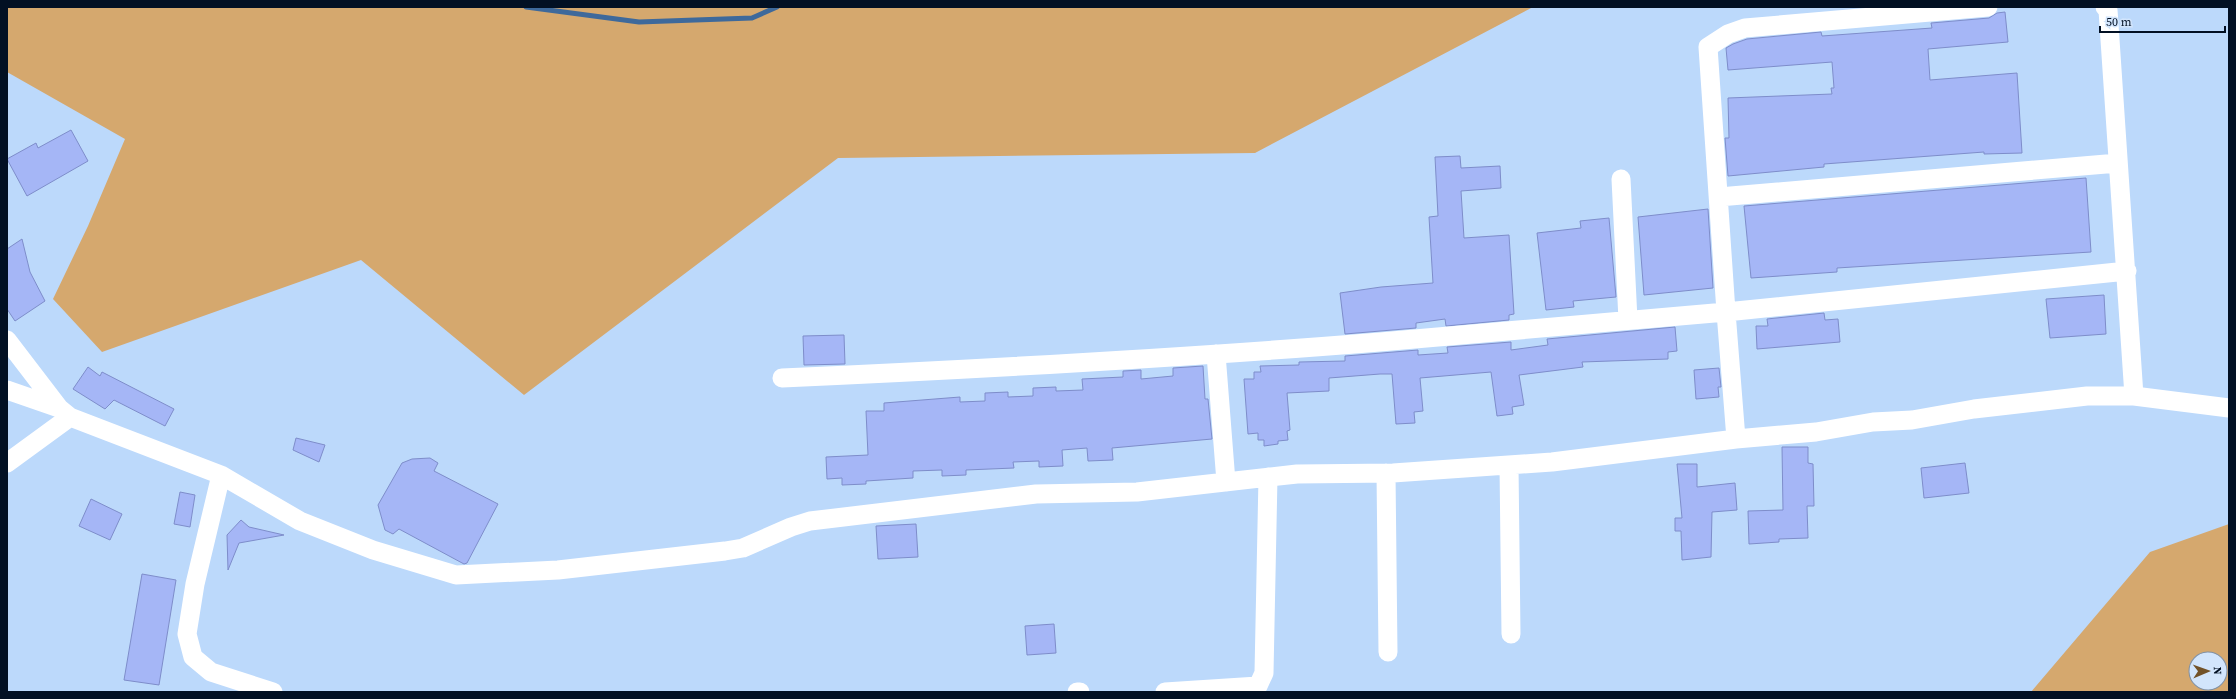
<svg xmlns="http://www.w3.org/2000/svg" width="2236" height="699" font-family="'Source Serif 4',serif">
<rect width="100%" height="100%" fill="#bcd9fb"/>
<path fill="#d5a86e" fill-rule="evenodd" d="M7,7h1526l-278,146 -417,5 -314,237 -163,-135 -259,92 -49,-53 35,-73 37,-87 -118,-67z
M2229,524v168h-198l119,-140zM2196,659h24v24h-24z"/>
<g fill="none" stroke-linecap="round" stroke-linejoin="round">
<path stroke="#3e699b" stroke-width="5" d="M526,7l113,15 113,-4 25,-11"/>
</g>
<path fill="#a5b6f6" stroke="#7e8dca" d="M2005,12l3,30 -80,7 2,31 87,-7 5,80 -38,1v-2l-160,12v3l-96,9 -3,-38h4l-1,-40 104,-4 -1,-6h3l-2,-26 -104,8 -2,-22 7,-4 14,-5 74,-7 1,4 110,-8 -1,-5 58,-5 8,-5z
M71,130l17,31 -61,35 -20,-37 29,-16 2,5z
M1460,156l1,12 39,-2 1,22 -40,3 3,47 45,-3 5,79 -5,1v5l-63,6 -1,-7 -29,4v5l-71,6 -5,-41 41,-6 52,-4 -4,-66 9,-1 -3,-59z
M2086,178l5,74 -254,16v4l-86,6 -7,-72z
M1708,209l5,79 -69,7 -6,-78z
M1609,218l7,79 -43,4 1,6 -28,3 -9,-77 44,-5 -1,-7z
M22,239l8,33 15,29 -30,20 -8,-12v-60z
M2104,295l2,39 -56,4 -4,-39z
M1824,313l1,7 13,-1 2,23 -83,7 -1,-23h12l-1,-7z
M1675,327l2,24 -9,1v7l-86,3 1,5 -64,8 5,30 -12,2 1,7 -16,2 -6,-44 -71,6 3,33 -9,1 1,11 -19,1 -4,-50h-12l-51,4v13l-42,2 3,37 -3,1 1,9 -10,1v3l-14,2v-6h-6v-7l-10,1 -4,-55h10v-7h7l-1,-6 39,-1v-3l46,-1v-5l73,-6v5l30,-2 -1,-6 64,-5v8l37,-5 -1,-6z
M844,335l1,29 -41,1 -1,-29z
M1203,366l2,33h3l4,40 -100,9 1,12 -25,1 -1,-13 -25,2 1,16 -24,1v-6l-26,1 1,6 -48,2v5l-24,1v-6l-29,1v7l-47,3v3l-24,1v-7l-15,1 -1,-22 42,-2 -2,-44h18v-8l76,-6v5l25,-1v-8l23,-1v5l25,-1v-8l23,-1v4l27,-1 -1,-11 41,-2v-6l18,-1v9l32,-3v-8z
M88,367l12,9 2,-4 72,37 -9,17 -51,-26 -9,9 -32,-20z
M1719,368l2,19h-3l1,10 -23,2 -2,-29z
M296,438l29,7 -6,17 -26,-12z
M1782,447h26v16l5,1 1,42h-7l1,32 -29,1v3l-30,2 -1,-33 35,-1z
M430,458l8,5 -4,8 64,33 -31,59 -3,1 -65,-35 -6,5 -8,-4 -7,-25 24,-42 10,-4z
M1965,463l4,30 -45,5 -3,-30z
M1677,464h20v23l38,-4 2,27 -25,2 -1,45 -29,3 -1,-29h-6v-13h7z
M180,492l15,3 -5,32 -16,-3z
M91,499l31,15 -12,26 -31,-14z
M241,520l8,7 35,8 -45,8 -11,27 -1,-35z
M916,524l2,33 -40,2 -2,-33z
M142,574l34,6 -17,105 -35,-5z
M1054,624l2,29 -29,2 -2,-29z"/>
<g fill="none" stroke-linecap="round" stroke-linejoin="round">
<path stroke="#fff" stroke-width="19" d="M1988,7l-243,21 -17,6 -20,13 18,265 401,-41
M2105,7l3,3 26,386
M1621,179l7,141
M1719,197l399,-34
M7,340l52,68
M1216,354l10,128
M782,378c200,-9 399,-20 598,-36 116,-9 231,-21 346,-30l10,127 80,-7 57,-10 39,-2 62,-11 113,-13h47l95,12
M7,390l52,18 11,9 151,58 79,46 73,29 83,25 102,-5 167,-19 18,-3 48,-21 19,-6 226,-27 101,-2 160,-18 96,-1 159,-11 184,-23
M7,463l63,-46
M1509,465l2,169
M1386,473l2,179
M221,475l-26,109 -8,50 6,23 18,15 62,20
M1077,692h3
M1165,692l93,-6 6,-13 4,-196"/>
</g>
<rect width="2236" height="699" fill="none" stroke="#021023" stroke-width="16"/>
<g transform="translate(2208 671) rotate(88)"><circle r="19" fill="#d2e5fc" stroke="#7f90a5"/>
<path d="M0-3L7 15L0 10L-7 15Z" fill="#725228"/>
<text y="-6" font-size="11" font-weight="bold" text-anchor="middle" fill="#021023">N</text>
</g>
<path d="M2100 26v6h125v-6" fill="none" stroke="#021023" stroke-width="2"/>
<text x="2106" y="26" font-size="12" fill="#021023" stroke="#d2e5fc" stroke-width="3" paint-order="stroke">50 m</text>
</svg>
